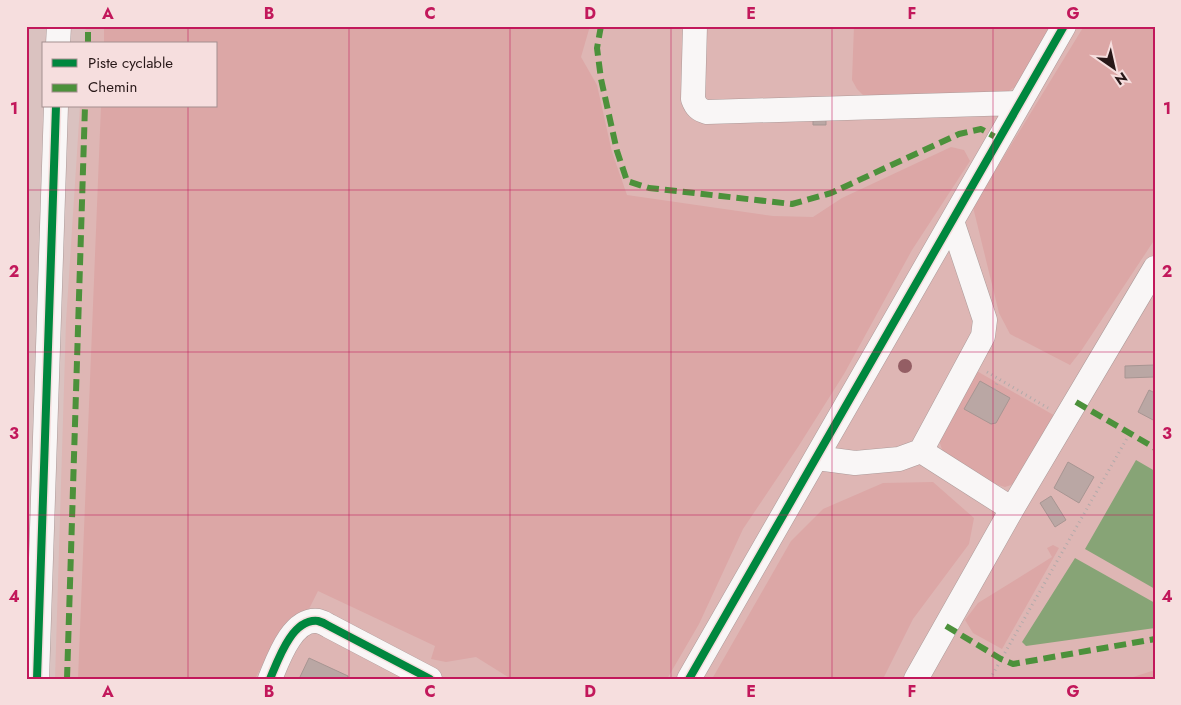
<svg xmlns="http://www.w3.org/2000/svg" width="1181" height="705" font-family="Jost,sans-serif">
<rect width="100%" height="100%" fill="#dac2c0"/>
<path fill="#deb6b4" d="M86,26h1069v653h-1100l11,-357 14,-216h136v-62h-132z"/>
<path fill="#dca7a6" d="M104,26h486l-9,31 16,28 15,67 15,43 146,21 40,1 29,-19 109,-51 13,3 6,11 -58,89 -68,124 -46,73 -55,82 -44,95 -32,55h-156l-35,-22 -30,5 -15,-3 4,-13 -117,-55 -9,18 -30,23 -24,47h-177l23,-573h115v-62h-112z
M854,26h199l-32,57 -14,9 -135,6 -9,-3 -6,-6 -5,-9z
M1084,26h71v213l-74,112 -11,14 -60,-31 -11,-21 -26,-106z
M975,370l82,47 -40,64 -6,4 -6,2 -14,-4 -48,-30 -4,-13z
M933,482l41,36 -5,26 -56,75 -30,60h-171l79,-138 32,-32 60,-26z
M1053,545l6,3 -57,101 -29,-16 -8,-13 13,-17 74,-46 -5,-9z
M1155,670v9h-28z"/>
<path fill="#87a476" d="M1136,460l19,11v118l-70,-40z
M1075,558l80,45v25l-129,18 -4,-4z"/>
<path fill="#baa7a4" stroke="#a79592" d="M813,115h13v10h-13z
M1154,365v12l-29,1v-12z
M980,381l30,17 -14,25 -5,1 -27,-15z
M1149,390l6,3v28l-17,-9z
M1068,462l26,15 -15,26 -25,-15z
M1051,496l15,24 -11,7 -15,-24z
M309,658l39,18 -1,3h-48z"/>
<g fill="none" stroke-linecap="round" stroke-linejoin="round">
<defs>
<path id="minor" d="M695,26l-2,73c3,8 6,11 14,13l313,-9
M58,44l1,-18
M921,451l91,58
M817,458l38,5 44,-4 22,-8 62,-115 2,-16 -33,-99
M37,679l19,-573
M270,679c8,-19 22,-61 48,-58 4,1 8,3 11,5l101,53
M689,679l375,-653
M916,679l96,-170 143,-241"/>
</defs>
<use href="#minor" stroke="#ac9a99" stroke-width="25"/>
<path stroke="#b2aaaa" stroke-width="3" stroke-dasharray="1 4" stroke-linecap="butt" d="M987,372l61,36
M994,389l5,-9
M990,679l140,-246"/>
<use href="#minor" stroke="#f9f6f6" stroke-width="24"/>
<path stroke="#4c913b" stroke-width="6" stroke-dasharray="12 6" stroke-linecap="butt" d="M601,26l-4,22 4,31 16,72 10,30 22,7 143,16 39,-11 128,-59 22,-5 18,10
M88,44v-18
M1076,402l79,46
M946,626l55,33 12,5 142,-25
M67,679l18,-573"/>
<defs>
<path id="cycleway" d="M37,679l19,-573
M270,679c8,-19 22,-61 48,-58 4,1 8,3 11,5l101,53
M689,679l375,-653"/>
</defs>
<use href="#cycleway" stroke="#f6dede" stroke-width="11"/>
<use href="#cycleway" stroke="#00873e" stroke-width="8"/>
</g>
<circle fill="#945e64" cx="905" cy="366" r="7"/>
<path fill="none" stroke="#c2185b" stroke-width="1" stroke-opacity="0.55" d="M188,26v18M349,26v653M510,26v653M671,26v653M832,26v653M993,26v653M188,106v573M26,190h1129M26,352h1129M26,515h1129"/>
<rect width="1181" height="705" fill="none" stroke="#f6dede" stroke-width="55"/>
<rect x="42" y="42" width="175" height="65" fill="#f6dede" stroke="#a48f8f"/>
<rect x="52" y="59" width="25" height="8" fill="#00873e" stroke="#a48f8f"/>
<text x="88" y="68" font-size="15" fill="#281818">Piste cyclable</text>
<rect x="52" y="84" width="25" height="8" fill="#4c913b" stroke="#a48f8f"/>
<text x="88" y="92" font-size="15" fill="#281818">Chemin</text>
<g transform="translate(1114 68) rotate(146)" stroke="#f6dede" stroke-width="4" paint-order="stroke">
<path d="M0-4L9 19L0 12L-9 19Z" fill="#281818"/>
<text y="-8" font-size="14" font-weight="bold" text-anchor="middle" fill="#281818">N</text>
</g>
<rect x="28" y="28" width="1126" height="650" fill="none" stroke="#c2185b" stroke-width="2"/>
<g font-size="16" text-anchor="middle" font-weight="bold" fill="#c2185b">
<text x="108" y="19">A</text>
<text x="269" y="19">B</text>
<text x="430" y="19">C</text>
<text x="590" y="19">D</text>
<text x="751" y="19">E</text>
<text x="912" y="19">F</text>
<text x="1073" y="19">G</text>
<text x="14" y="114">1</text>
<text x="1167" y="114">1</text>
<text x="14" y="277">2</text>
<text x="1167" y="277">2</text>
<text x="14" y="439">3</text>
<text x="1167" y="439">3</text>
<text x="14" y="602">4</text>
<text x="1167" y="602">4</text>
<text x="108" y="697">A</text>
<text x="269" y="697">B</text>
<text x="430" y="697">C</text>
<text x="590" y="697">D</text>
<text x="751" y="697">E</text>
<text x="912" y="697">F</text>
<text x="1073" y="697">G</text>
</g>
</svg>
